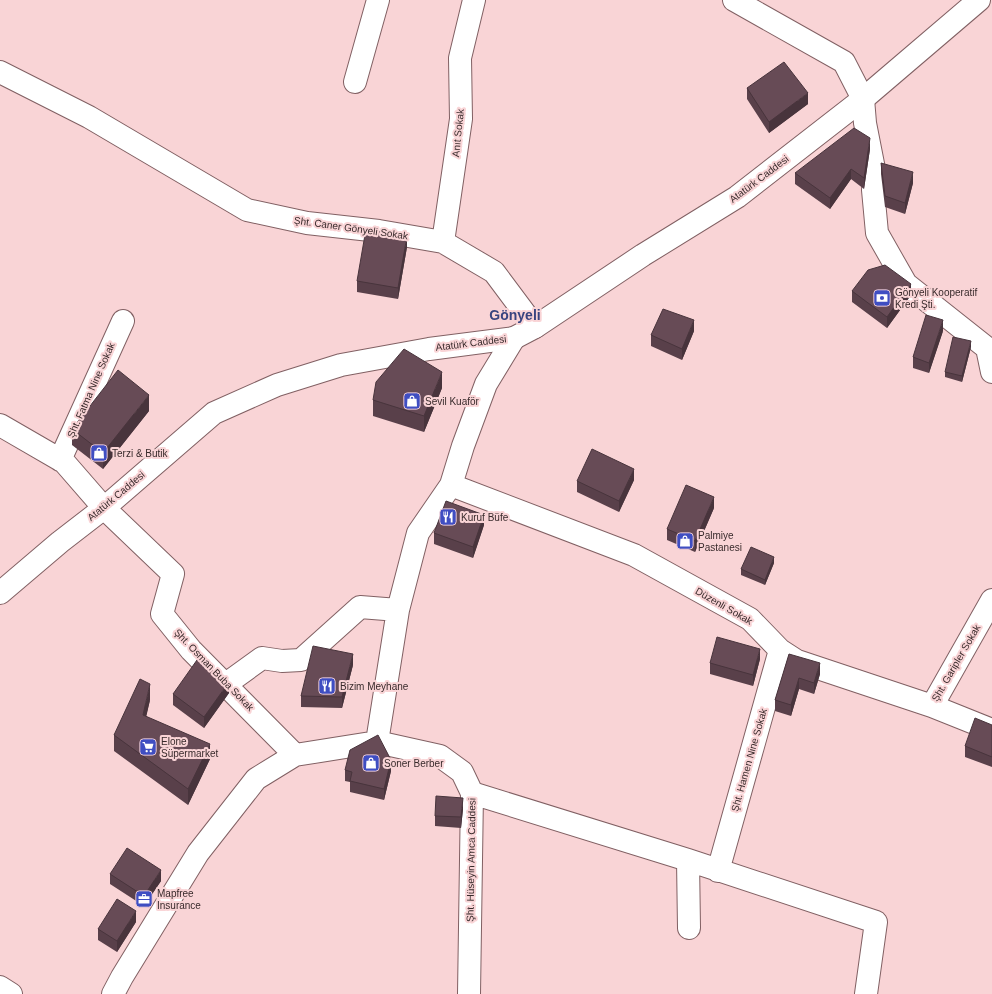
<svg xmlns="http://www.w3.org/2000/svg" width="992" height="994" font-family="Arial,sans-serif">
<rect width="100%" height="100%" fill="#f9d4d6"/>
<g fill="none" stroke-linecap="round" stroke-linejoin="round">
<defs>
<path id="minor" d="M734,0l110,62 19,37 2,24 10,51 -2,16 4,43 29,51 81,64 5,24
M0,72l89,45 158,93 60,13 72,8 64,11 51,30 41,55
M355,82l23,-82
M443,242l18,-123 -1,-61 14,-58
M0,425l64,37 40,46 69,66 -11,40 29,36 104,105
M60,460l63,-139
M451,485l183,70 116,64 30,31 17,11 135,45 60,24
M226,684l36,-26 20,3 19,-1 59,-53 38,3
M932,706l60,-106
M377,742l21,-132 20,-77 33,-48 12,-39 23,-62 28,-46
M472,793l216,67 188,62 -10,72
M688,860l1,68
M718,871l62,-221
M0,987l11,7
M113,994l9,-17 76,-124 58,-74 39,-24 82,-13 63,14 22,16 10,21 -3,201"/>
<path id="major" d="M0,593l60,-51 44,-34 110,-95 63,-28 64,-20 88,-16 85,-11 21,-11 108,-72 94,-58 126,-98 116,-99"/>
</defs>
<use href="#minor" stroke="#816063" stroke-width="24"/>
<use href="#major" stroke="#816063" stroke-width="24"/>
<use href="#minor" stroke="#fff" stroke-width="22"/>
<use href="#major" stroke="#fff" stroke-width="22"/>
</g>
<path fill="#59404a" d="M747,88l61,16 -39,29 -22,-34z
M870,149l-6,40 -13,-10 -21,30 -35,-25v-11z
M881,163l32,20 -8,31 -20,-7 -4,-33z
M407,247l-9,52 -41,-7v-11z
M852,291l59,4 -24,33 -35,-26z
M694,331l-12,29 -31,-14v-11z
M943,331l-14,42 -16,-5v-11z
M971,347l-9,35 -17,-5v-5z
M442,388l-18,44 -51,-16v-16z
M149,411l-46,58 -31,-24v-16z
M634,480l-15,32 -42,-20v-11z
M714,508l-19,44 -28,-12v-11z
M484,525l-11,33 -39,-14v-11z
M774,563l-9,22 -24,-10v-6z
M789,654l31,20 -6,20 -15,-5 -8,27 -16,-5v-11z
M760,659l-7,27 -43,-12v-11z
M353,665l-11,43 -41,-1v-11z
M229,693l-25,35 -31,-23v-11z
M150,700l-4,16 64,43 -22,46 -74,-54v-16z
M992,725v42l-27,-10v-11z
M345,770l46,1 -7,29 -34,-8v-10l-5,-1z
M463,809l-2,19 -26,-2v-10z
M110,874l51,7 -17,25 -34,-22z
M136,922l-19,30 -19,-12v-11z"/>
<path fill="#48343c" d="M808,93v11l-39,29v-11z
M870,138v11l-6,40v-11z
M851,169v10l-21,30v-11z
M913,172v11l-8,31v-11z
M407,236v11l-9,52v-11z
M911,284v11l-24,33v-11z
M694,320v11l-12,29v-11z
M943,320v11l-14,42v-10z
M971,341v6l-9,35v-6z
M442,372v16l-18,44v-16z
M149,395v16l-46,58v-16z
M634,469v11l-15,32v-11z
M714,497v11l-19,44v-11z
M484,515v10l-11,33v-11z
M774,557v6l-9,22v-5z
M760,649v10l-7,27v-11z
M353,654v11l-11,43v-11z
M820,663v11l-6,20v-11z
M799,678v11l-8,27v-11z
M229,682v11l-25,35v-11z
M150,684v16l-7,31v-16z
M210,744v15l-22,46v-16z
M391,760v11l-7,29v-11z
M463,798v11l-2,19v-11z
M161,870v11l-17,25v-10z
M136,911v11l-19,30v-11z"/>
<path fill="#674b56" stroke="#48343c" d="M784,62l24,31 -39,29 -22,-34z
M854,128l16,10 -6,40 -13,-9 -21,29 -35,-25z
M881,163l32,9 -8,31 -20,-7z
M366,229l41,7 -9,52 -41,-7z
M885,265l26,19 -24,33 -35,-26 16,-21z
M663,309l31,11 -12,29 -31,-14z
M926,315l17,5 -14,43 -16,-6z
M953,337l18,4 -9,35 -17,-4z
M404,349l38,23 -18,44 -51,-16 3,-18z
M118,370l31,25 -46,58 -31,-24z
M592,449l42,20 -15,32 -42,-20z
M686,485l28,12 -19,44 -28,-12z
M446,501l38,14 -11,32 -39,-14z
M751,547l23,10 -9,23 -24,-11z
M717,637l43,12 -7,26 -43,-12z
M313,646l40,8 -11,43 -41,-1z
M789,654l31,9 -6,20 -15,-5 -8,27 -16,-5z
M197,660l32,22 -25,35 -31,-23z
M140,679l10,5 -7,31 67,29 -22,45 -74,-54z
M975,718l17,7v32l-27,-11z
M378,735l13,25 -7,29 -34,-8 2,-9 -7,-2 5,-20z
M436,796l27,2 -2,19 -26,-1z
M127,848l34,22 -17,26 -34,-22z
M117,899l19,12 -19,30 -19,-12z"/>
<defs>
<symbol id="bank-square" viewBox="-11 -11 22 22"><rect x="-9" y="-9" width="18" height="18" rx="4" fill="#3f4ec2" stroke="#f9d4d6"/><path d="M-6-4H6V4H-6ZM0-2.3a2.3 2.3 0 1 0 0 4.6a2.3 2.3 0 1 0 0-4.6Z" fill="#fff"/></symbol>
<symbol id="shop-square" viewBox="-11 -11 22 22"><rect x="-9" y="-9" width="18" height="18" rx="4" fill="#3f4ec2" stroke="#f9d4d6"/><path d="M-5-2.5h2.3a2.7 3.5 0 0 1 5.4 0H5L5.5 6h-11ZM-1.5-2.5h3a1.5 2.3 0 0 0-3 0Z" fill="#fff"/></symbol>
<symbol id="restaurant-square" viewBox="-11 -11 22 22"><rect x="-9" y="-9" width="18" height="18" rx="4" fill="#3f4ec2" stroke="#f9d4d6"/><path d="M-5-6h1v4h1v-4h1v4h1v-4h1v5L-1.5 .5V6h-2V.5L-5-1ZM5-6V6H3V1.5H1.5Q1.5-4 5-6Z" fill="#fff"/></symbol>
<symbol id="supermarket-square" viewBox="-11 -11 22 22"><rect x="-9" y="-9" width="18" height="18" rx="4" fill="#3f4ec2" stroke="#f9d4d6"/><path d="M-6-5.5h2.5l.6 2H6L4.5 2H-2.5L-4.4-4H-6ZM-1.5 3.2a1.3 1.3 0 1 0 .1 0ZM3 3.2a1.3 1.3 0 1 0 .1 0Z" fill="#fff"/></symbol>
<symbol id="office-square" viewBox="-11 -11 22 22"><rect x="-9" y="-9" width="18" height="18" rx="4" fill="#3f4ec2" stroke="#f9d4d6"/><path d="M-6-3h4V-5.5h4V-3h4V5H-6ZM-1-4.5V-3h2v-1.5ZM-6 0V1H6V0Z" fill="#fff"/></symbol>
</defs>
<g fill-rule="evenodd">
<use href="#bank-square" x="872" y="288" width="20" height="20"/>
<use href="#shop-square" x="402" y="391" width="20" height="20"/>
<use href="#shop-square" x="89" y="443" width="20" height="20"/>
<use href="#restaurant-square" x="438" y="507" width="20" height="20"/>
<use href="#shop-square" x="675" y="531" width="20" height="20"/>
<use href="#restaurant-square" x="317" y="676" width="20" height="20"/>
<use href="#supermarket-square" x="138" y="737" width="20" height="20"/>
<use href="#shop-square" x="361" y="753" width="20" height="20"/>
<use href="#office-square" x="134" y="889" width="20" height="20"/>
</g>
<g text-anchor="middle" dominant-baseline="central" stroke-width="4" stroke-linejoin="round" paint-order="stroke">
<g font-size="10" fill="#392b2c" stroke="#f9d4d6">
<text transform="translate(458 133) rotate(-84)">Anıt Sokak</text>
<text transform="translate(759 179) rotate(-37)">Atatürk Caddesi</text>
<text transform="translate(351 228) rotate(8)">Şht. Caner Gönyeli Sokak</text>
<text transform="translate(471 343) rotate(-7)">Atatürk Caddesi</text>
<text transform="translate(91 390) rotate(-66)">Şht. Fatma Nine Sokak</text>
<text transform="translate(116 496) rotate(-40)">Atatürk Caddesi</text>
<text transform="translate(724 606) rotate(30)">Düzenli Sokak</text>
<text transform="translate(956 663) rotate(-60)">Şht. Garipler Sokak</text>
<text transform="translate(214 670) rotate(46)">Şht. Osman Buba Sokak</text>
<text transform="translate(749 760) rotate(-74)">Şht. Hamen Nine Sokak</text>
<text transform="translate(471 860) rotate(-89)">Şht. Hüseyin Amca Caddesi</text>
</g>
<g font-size="10" fill="#392b2c" stroke="#f9d4d6" text-anchor="start">
<text x="895" y="292">Gönyeli Kooperatif<tspan x="895" dy="12">Kredi Şti.</tspan></text>
<text x="425" y="401">Sevil Kuaför</text>
<text x="112" y="453">Terzi &amp; Butik</text>
<text x="461" y="517">Kuruf Büfe</text>
<text x="698" y="535">Palmiye<tspan x="698" dy="12">Pastanesi</tspan></text>
<text x="340" y="686">Bizim Meyhane</text>
<text x="161" y="741">Elone<tspan x="161" dy="12">Süpermarket</tspan></text>
<text x="384" y="763">Soner Berber</text>
<text x="157" y="893">Mapfree<tspan x="157" dy="12">Insurance</tspan></text>
</g>
<g font-size="14" font-weight="bold" fill="#38447f" stroke="#f9d4d6">
<text x="515" y="315">Gönyeli</text>
</g>
</g>
</svg>
